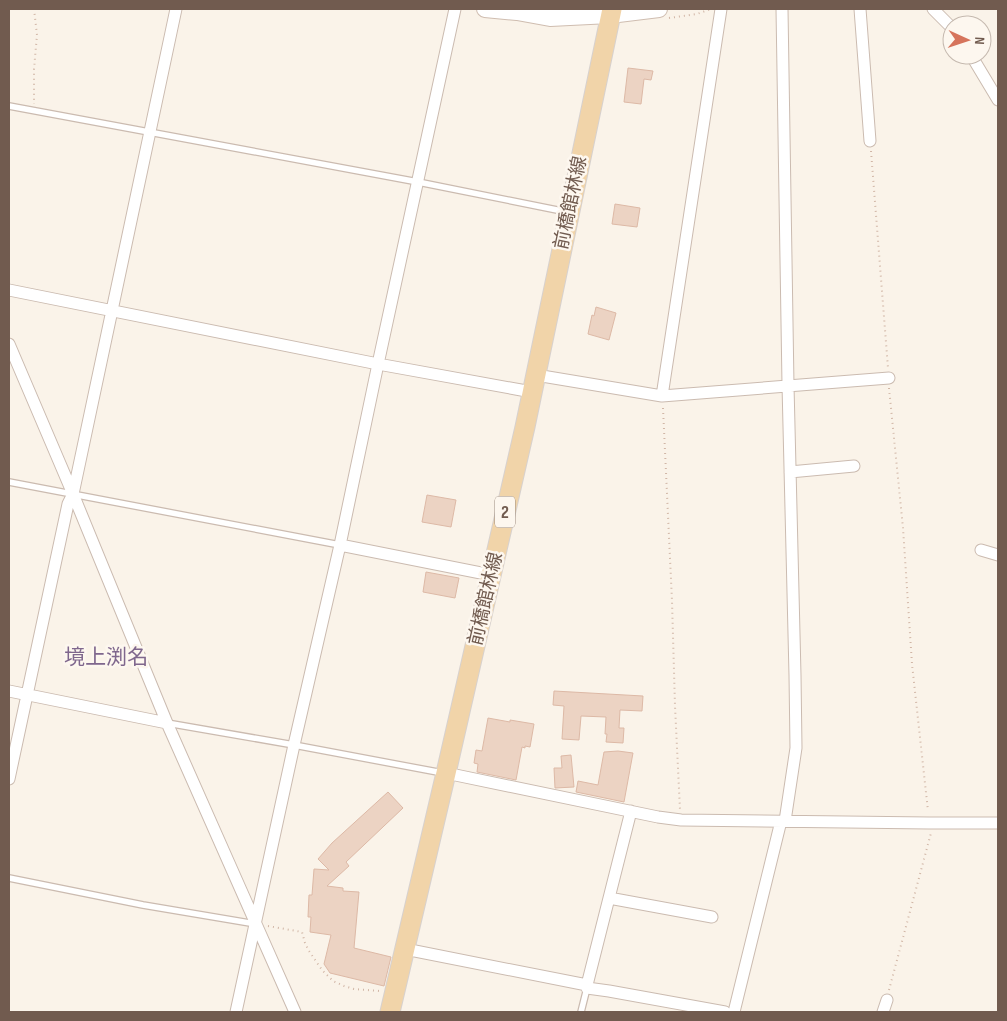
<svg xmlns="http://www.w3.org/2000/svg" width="1007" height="1021" font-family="'Sofia Sans Condensed','Noto Sans JP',sans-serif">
<rect width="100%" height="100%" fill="#faf3e9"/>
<path fill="#ecd3c3" stroke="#ddb9a6" d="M628,68l25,3 -2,9 -7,-1 -3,25 -17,-2z
M615,204l25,4 -3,19 -25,-3z
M596,307l20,6 -7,27 -21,-6 4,-19 2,1z
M427,495l29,5 -5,27 -29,-5z
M426,572l33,6 -4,20 -32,-6z
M554,691l89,5 -1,15 -22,-1 -1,18h5l-1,15 -17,-1 1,-8h-2l1,-17 -25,-1 -2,24 -17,-1 2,-33 -11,-1z
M488,718l22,4v-2l24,4 -4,23 -5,-1v2l-3,-1 -6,33 -39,-8 1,-8 -4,-1 2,-13 6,1z
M618,751l15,2 -9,49 -48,-10 2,-11 20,4 6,-33z
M571,755l3,32 -19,1 -1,-20h8l-1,-12z
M388,792l15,16 -57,54 3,4 -22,20 16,2v3l16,1 -5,56 37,9 -7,29 -54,-13 -6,-9 7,-29 -21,-3 1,-15h-3l1,-22h3l2,-26 15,1 -11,-11 14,-16z"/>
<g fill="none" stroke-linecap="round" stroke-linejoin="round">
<defs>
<path id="service" d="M9,106l409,76 149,30
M9,482l331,63
M167,723l127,22 149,28
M9,878l134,27 113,19
M581,1012l6,-24"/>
<path id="minor" d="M782,9l6,376 7,290 1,73 -11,73
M860,9l10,132
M933,9l19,19
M971,55l27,45
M9,290l369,74 154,28
M9,344l64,150 94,229 128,289
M536,375l126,21 227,-18
M662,396l59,-387
M790,472l64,-6
M340,545l151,30
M981,550l17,5
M9,691l158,32
M446,773l212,44 23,3 248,3h69
M9,779l59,-275 5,-10 103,-485
M631,811l-44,174v3l22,3 116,21
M609,898l103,19
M405,949l182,36
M236,1012l58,-267 46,-200 38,-181 77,-355
M734,1012l47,-191
M883,1012l4,-12"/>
<path id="secondary" d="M485,9l32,3 33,6 60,-3 49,-6"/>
<path id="primary" d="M390,1012l56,-239 79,-346 87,-418"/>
</defs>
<use href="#service" stroke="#cbbbb0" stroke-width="8"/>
<use href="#minor" stroke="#cbbbb0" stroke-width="13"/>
<use href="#secondary" stroke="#cfbdb0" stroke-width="18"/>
<use href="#primary" stroke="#d7d1ce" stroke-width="21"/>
<path stroke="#d1b6a6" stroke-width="2" stroke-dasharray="1 4" stroke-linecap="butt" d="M34,9l3,26 -3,34v35
M669,18l28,-4 14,-5
M871,151l17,217
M889,388l14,140 9,136 16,147
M663,408l9,193 3,105 5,104
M268,926l34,6 3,11 4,8 13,19 11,11 11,5 10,3 26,2
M889,990l42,-157"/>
<use href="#service" stroke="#fff" stroke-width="5.5"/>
<use href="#minor" stroke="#fff" stroke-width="11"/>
<use href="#secondary" stroke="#fff" stroke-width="16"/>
<use href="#primary" stroke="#f1d4a9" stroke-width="19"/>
</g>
<g text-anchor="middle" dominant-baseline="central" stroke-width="5" stroke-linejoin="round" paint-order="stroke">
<rect fill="#fdf7ef" stroke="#9b8a7f" stroke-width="1" x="495" y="496.5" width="20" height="31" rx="4"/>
<g font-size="18" font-weight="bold" fill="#715b4f">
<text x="505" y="512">2</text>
</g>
<g font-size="19" fill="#715b4f" stroke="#fdf7ef">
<text transform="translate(571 203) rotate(-78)">前橋館林線</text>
<text transform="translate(486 599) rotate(-77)">前橋館林線</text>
</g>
<g font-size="21" fill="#7f678d" stroke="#fdf7ef">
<text x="106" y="657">境上渕名</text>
</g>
</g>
<rect width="1007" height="1021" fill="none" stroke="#715b4f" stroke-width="20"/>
<g transform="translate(967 40) rotate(93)"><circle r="24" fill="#fdf7ef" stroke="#c5b9af"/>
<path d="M0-4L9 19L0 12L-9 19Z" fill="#d6745c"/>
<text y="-8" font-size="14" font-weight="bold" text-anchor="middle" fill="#715b4f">N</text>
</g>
</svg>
